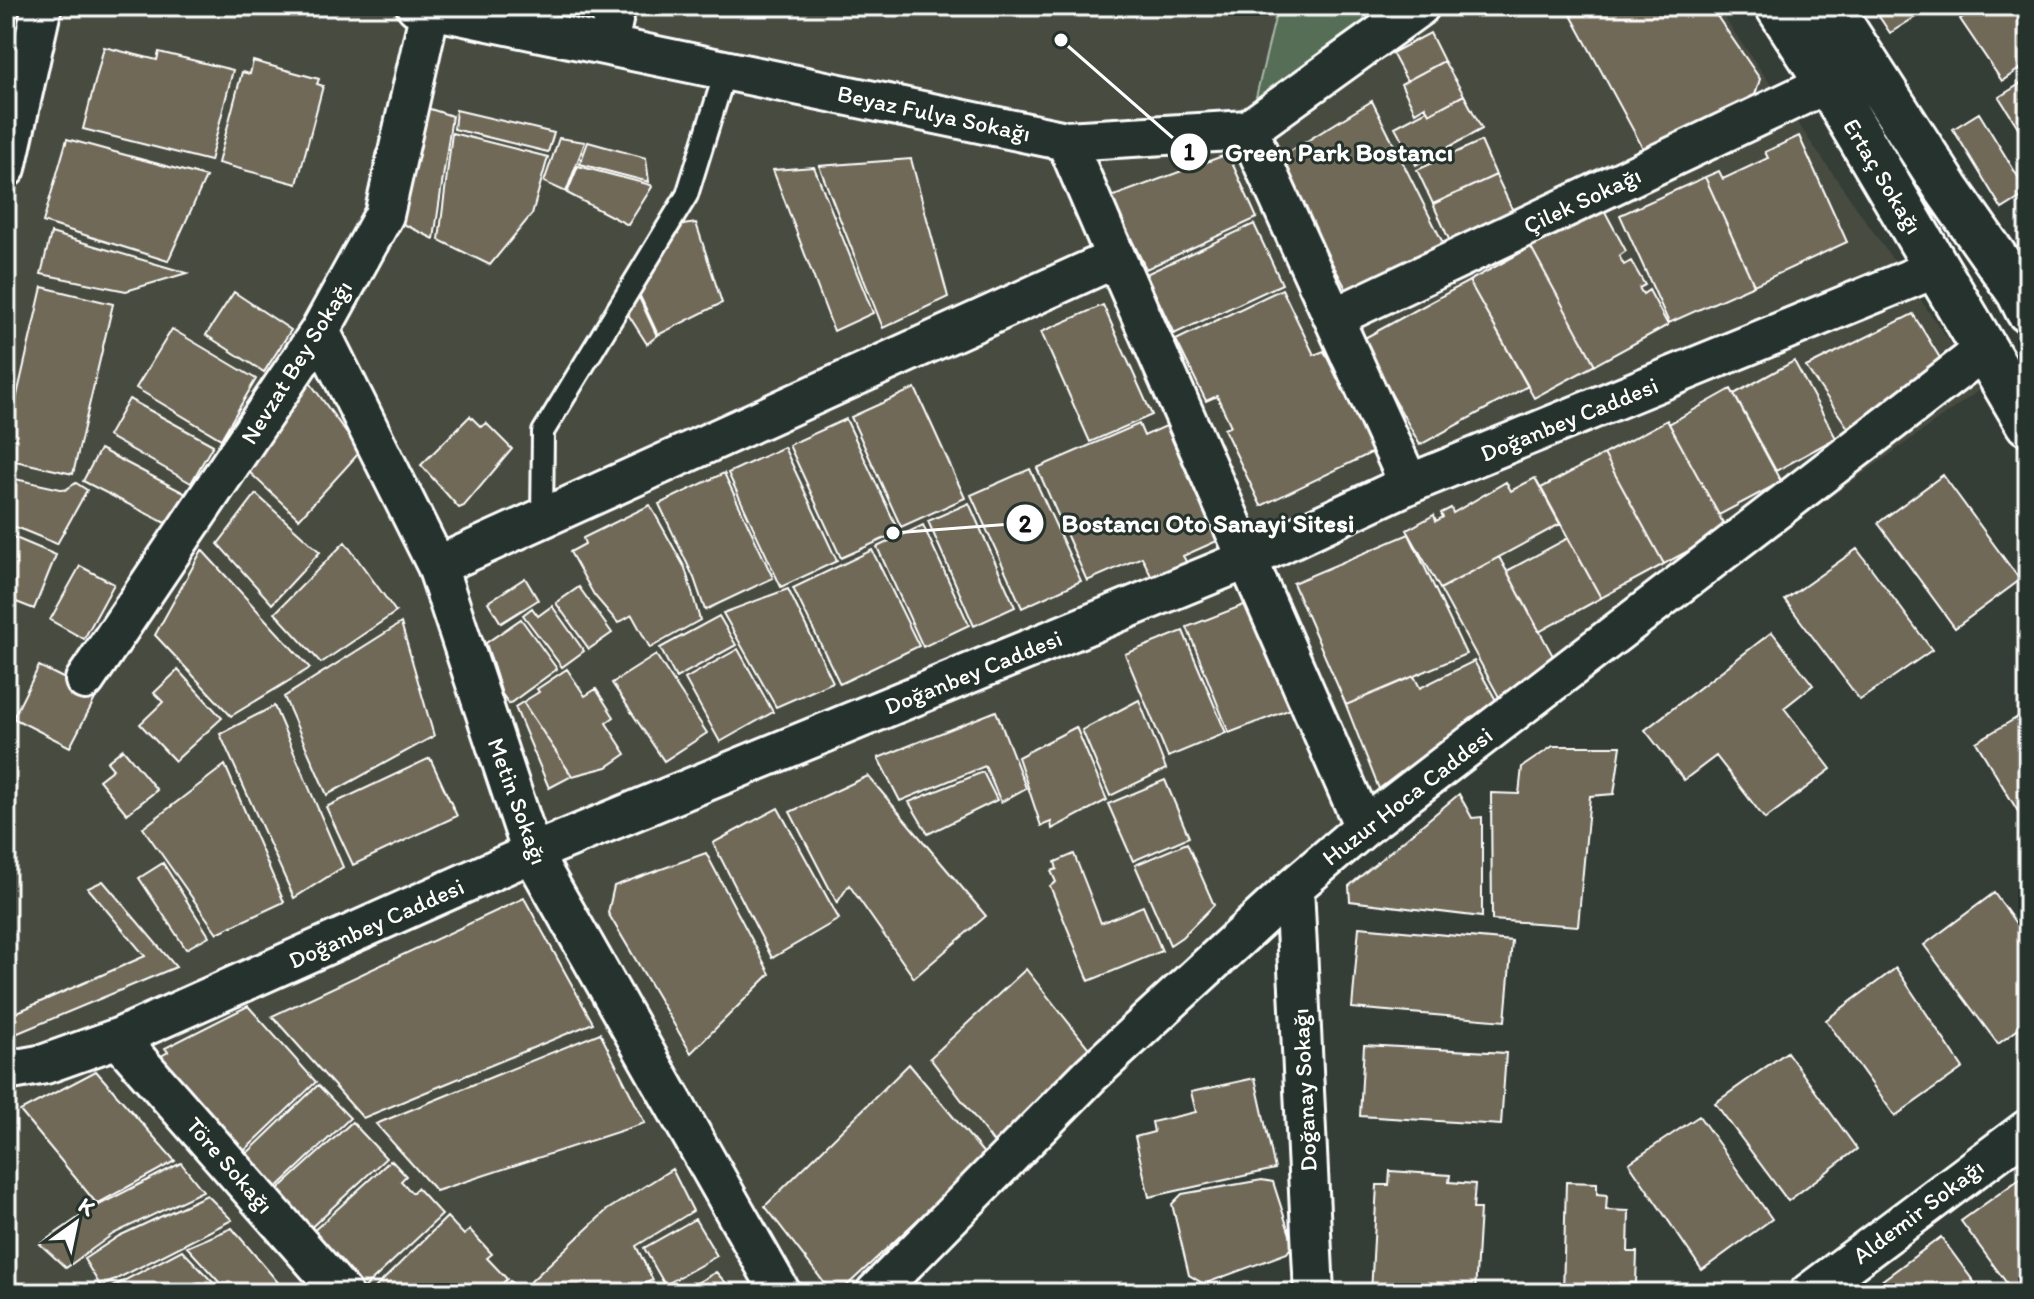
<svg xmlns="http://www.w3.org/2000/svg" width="2034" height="1299" font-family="Itim,sans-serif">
<rect width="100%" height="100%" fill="#353e36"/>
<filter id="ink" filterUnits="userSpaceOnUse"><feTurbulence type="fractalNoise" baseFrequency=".0125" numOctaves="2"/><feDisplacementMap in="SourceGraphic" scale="16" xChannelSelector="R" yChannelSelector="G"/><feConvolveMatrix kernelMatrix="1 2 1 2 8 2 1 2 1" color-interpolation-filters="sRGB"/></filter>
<g filter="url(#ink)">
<path fill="#474b40" d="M6,6h1710l266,382 -403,290 -309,241 -375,374h-889z"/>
<path fill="#556e54" stroke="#aab6aa" stroke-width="2" d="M1278,6h115l-145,124z"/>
<path fill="#706958" stroke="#fff" stroke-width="2" d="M1566,6h144l50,73 -7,22 -108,51z
M1872,6h61l-43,27z
M1978,6h47l3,4v53l-26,18 -42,-62z
M1430,33l14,28 -37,20 -15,-28z
M104,47l53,13 2,-8 74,18 -23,91 -127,-32z
M253,61l66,18 -2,5 6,2 -26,98 -79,-21 24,-91 8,2z
M1444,61l20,34 -35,19 -4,-8 -10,6 -14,-28z
M2028,79v64l-29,-46z
M1464,95l18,34 -66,36 -21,-38 32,-17 2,4z
M1372,101l73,146 -96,47 -73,-134z
M424,107l28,9 -18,123 -39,-19z
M456,110l98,23 -6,19 -94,-23z
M1979,113l49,80 -26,16 -49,-80z
M452,133l96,24 -16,57 -42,51 -51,-25z
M1799,136l48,106 -93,43 -49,-108 14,-6 4,8 45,-21 -3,-6z
M559,138l26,4 -19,50 -22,-10z
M67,139l139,38 -38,84 -125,-39z
M1481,141l15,34 -63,29 -16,-34z
M588,142l58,16 3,24 -69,-18z
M1228,154l29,64 -111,51 -35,-72z
M911,159l37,138 -65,31 -64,-162z
M578,166l73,19 1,2 -24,38 -61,-32z
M814,167l59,146 -39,18 -61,-161z
M1496,175l19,40 -64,29 -18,-40z
M1705,177l49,108 -85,38 -49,-108z
M1603,208l23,43 -7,5 5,9 7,-4 14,24 -6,3 4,6 6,-4 19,35 -73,40 -64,-118z
M696,223l26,80 -64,32 -19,-41 44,-69z
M1254,224l28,60 -108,50 -28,-60z
M51,233l136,40 -61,18 -85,-17z
M1531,247l64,118 -61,33 -65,-117z
M1469,281l59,105 -108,59 -59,-105z
M42,287l71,17 -40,170 -67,-15v-16z
M1282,289l32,66 10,-4 49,101 -112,54 -37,-77 7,-3 -14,-30 -11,5 -30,-61z
M234,292l57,38 -27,42 -58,-37z
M638,295l19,41 -10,8 -21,-33z
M1103,305l49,110 -62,27 -49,-110z
M1913,314l32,52 -90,72 -49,-71z
M172,329l84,50 -35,60 -85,-51z
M1794,361l42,77 -60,33 -42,-77z
M306,377l54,75 -61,67 -52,-49 38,-51 -6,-5z
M915,388l50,110 -64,29 -50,-110z
M1731,389l50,93 -62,33 -50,-91z
M129,399l84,46 -22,38 -83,-47z
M470,416l11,11 5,-4 26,26 -48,57 -5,2 -38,-43z
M846,419l53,113 -58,26 -52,-113z
M1667,420l60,110 -63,34 -60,-110z
M1139,424l5,12 22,-10 51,115 -34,15 4,7 -35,15 -10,-21 -55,24 -50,-113z
M784,447l53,114 -56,26 -53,-114z
M100,449l88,46 -17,31 -88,-45z
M1604,454l60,110 -63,34 -60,-110z
M1030,469l51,112 -59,27 -51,-113z
M724,473l49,105 -68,32 -11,-32 -35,-74z
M1943,475l77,105 -65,48 -77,-105z
M6,477l59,13 11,-7 11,7 -30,54 -51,-21z
M1535,478l25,46 -120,65 -33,-59 27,-15 2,6 7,-4 -2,-4 10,-5 2,5 53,-31 5,9z
M256,494l64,58 -48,52 -54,-60z
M969,503l46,104 -41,19 -46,-105z
M650,505l35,63 15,52 -50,28 -18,-33 -14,8 -24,-28 -24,-43 15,-8 -2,-6z
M923,525l46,100 -46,22 -46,-100z
M6,534l50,21 -22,54 -28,-11z
M1409,534l57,120 -120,51 -53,-122z
M1568,538l33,60 -62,34 -32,-61z
M345,542l51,70 -75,51 -46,-50z
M1857,549l75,101 -72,50 -75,-100z
M202,550l108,118 -79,48 -76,-81z
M872,550l47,96 -79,38 -47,-96z
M1499,557l59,108 -59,32 -59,-108z
M80,566l34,18 -30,55 -34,-19z
M525,578l13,22 -37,23 -13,-21z
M579,587l33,46 -23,16 -33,-46z
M788,589l45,93 -57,25 -53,-94z
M1254,601l42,106 -67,26 -42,-106z
M552,606l32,45 -22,16 -39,-52 9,-7 6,8z
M719,616l17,29 -60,33 -16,-30z
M521,619l36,50 -48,35 -7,-10 -16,-51z
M401,623l33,113 -107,59 -43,-98z
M1183,631l43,102 -58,24 -43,-103z
M1772,632l41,53 -29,23 47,61 -66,50 -49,-63 -32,24 -39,-50z
M738,649l35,63 -53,30 -35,-63z
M656,655l51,78 -43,28 -52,-78z
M1474,661l28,50 -121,83 -35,-89 68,-29 6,12z
M39,666l58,29 -27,52 -57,-29z
M567,669l18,27 11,-7 18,28 -8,6 20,31 -19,13 -35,9 -49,-74 16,-10 -2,-3z
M178,670l44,48 -47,43 -35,-37 23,-22 -9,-9z
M1139,700l27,69 -56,27 -28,-66z
M523,702l49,74 -23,12 -34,-81z
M274,706l69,161 -49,31 -74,-164z
M996,711l30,77 -25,14 -16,-36 -85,35 -22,-43z
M2028,711v96l-9,6 -43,-71z
M1076,727l31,73 -55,29 -1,-7 -10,4 -23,-69z
M1553,746h68l-7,48 -24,2 -12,130 -86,-6 -1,-127 28,1 3,-27z
M123,749l34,41 -30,24 -28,-34 14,-11 -6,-7z
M430,758l27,58 -104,49 -27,-58z
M225,765l59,137 -67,31 -74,-105z
M983,772l14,28 -69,34 -19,-32z
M868,776l118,140 -72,62 -65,-93 -12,18 -47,-91z
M1165,780l24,57 -56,24 -25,-57z
M1459,794l13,24 10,-1v100l-132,-16 -1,-15z
M778,808l61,111 -67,39 -59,-115z
M1187,843l27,62 -32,32 -12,8 -35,-80z
M706,853l64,121 -79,79 -83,-140 6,-27z
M1074,854l27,69 42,-17 19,45 -73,30 -39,-95 6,-4 -5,-11 6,-2 -2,-7z
M163,863l46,73 -23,13 -47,-71z
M103,881l73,86 -170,71v-21l139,-61 -57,-68z
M1994,893l34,47v82l-30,22 -74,-99z
M524,898l69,125 -230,95 -91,-102z
M1359,927l153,14 -7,80 -153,-13z
M1896,968l67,100 -68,48 -69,-96z
M1026,969l65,82 -97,92 -64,-85z
M248,1006l68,76 -75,72 -83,-96 10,-6 -3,-4z
M600,1033l45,90 -209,68 -60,-67z
M1364,1045l142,8 -5,72 -141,-9z
M1787,1052l70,97 -69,52 -73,-98z
M909,1064l77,92 -147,137h-7l-67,-87z
M96,1071l79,90 -78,43 -77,-93z
M1255,1078l20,91 -126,28 -14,-60 19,-5 -2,-10 44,-10 -5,-20z
M318,1085l32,33 -79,75 -31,-33z
M1699,1116l73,103 -70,51 -73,-107z
M352,1122l34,36 -81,75 -34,-37z
M391,1160l15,16 -5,5 11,12 5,-5 25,27 -80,75 -52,-56z
M181,1163l22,28 -90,43 -47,34 -26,-24 51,-35z
M672,1169l21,42 -57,35 17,34 -30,13h-87l-8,-9 79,-74z
M1390,1171l60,4 -1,7 26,2 -2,25h7l-5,84h-104l6,-108h12z
M2028,1173v120h-14l-53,-72z
M1262,1180l11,2 20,62 -6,9 -83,31 -15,-9 -17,-71 10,-10z
M1566,1182l31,1v11l10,1 -1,15 23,1 -1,41h9l-1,31h-17v10h-56z
M207,1195l25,25 -131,67 -17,-28 35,-23z
M447,1217l17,18 6,-5 22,24 -5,4 20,21 -14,14h-119l-2,-2z
M695,1219l22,37 -52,29 -21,-37z
M232,1228l55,65h-58l-42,-46z
M1941,1237l41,56h-117z
M182,1250l41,43h-106l-5,-6z
M716,1272l19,21h-56z
M510,1281l11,12h-23z"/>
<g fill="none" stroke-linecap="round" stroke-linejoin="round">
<defs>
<path id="lane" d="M542,519l1,-87 144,-237 39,-126"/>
<path id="street" d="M416,6l650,135 182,-11 172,-124
M608,44l8,-38
M1248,130l161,354
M1066,141l50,117
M6,168l36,-162
M1335,317l493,-234
M320,331l117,235 95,287 249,440
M437,566l679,-308 248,569
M85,680l235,-349 64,-116 46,-205
M1294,887l20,406
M118,1038l224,255
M6,1071l39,-7 73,-26 414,-185 716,-294 161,-75 530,-217
M875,1293l216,-219 203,-187 70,-60 620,-477
M1809,1293l219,-164"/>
<path id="secondary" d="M1778,6l50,77 200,340
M1829,6l118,183 72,103 9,18"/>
</defs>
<use href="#lane" stroke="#fff" stroke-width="26"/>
<use href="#street" stroke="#fff" stroke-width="44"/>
<use href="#secondary" stroke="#fff" stroke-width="50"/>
<use href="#lane" stroke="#26332d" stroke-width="20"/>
<use href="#street" stroke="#26332d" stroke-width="38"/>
<use href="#secondary" stroke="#26332d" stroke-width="44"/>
</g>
</g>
<g text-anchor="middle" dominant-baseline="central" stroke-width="6" stroke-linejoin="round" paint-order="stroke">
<g font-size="24" fill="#fff" stroke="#26332d">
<text transform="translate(934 113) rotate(12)">Beyaz Fulya Sokağı</text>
<text transform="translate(1883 176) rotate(59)">Ertaç Sokağı</text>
<text transform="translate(1582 200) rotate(-25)">Çilek Sokağı</text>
<text transform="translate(296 362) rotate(-58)">Nevzat Bey Sokağı</text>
<text transform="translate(1569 419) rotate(-22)">Doğanbey Caddesi</text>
<text transform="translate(973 672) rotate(-22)">Doğanbey Caddesi</text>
<text transform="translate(1407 796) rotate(-38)">Huzur Hoca Caddesi</text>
<text transform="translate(518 801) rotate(70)">Metin Sokağı</text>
<text transform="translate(376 923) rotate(-24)">Doğanbey Caddesi</text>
<text transform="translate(1304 1090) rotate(-93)">Doğanay Sokağı</text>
<text transform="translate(230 1165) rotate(49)">Töre Sokağı</text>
<text transform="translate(1918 1211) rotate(-37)">Aldemir Sokağı</text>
</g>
</g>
<path fill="none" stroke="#fff" stroke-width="3" d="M1061 40L1189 152M893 533L1025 523"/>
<g fill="#fff" stroke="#26332d" stroke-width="3">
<circle cx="1061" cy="40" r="8"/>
<circle cx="893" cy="533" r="8"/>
<circle cx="1189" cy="152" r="20"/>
<circle cx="1025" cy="523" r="20"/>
</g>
<g font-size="24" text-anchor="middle" font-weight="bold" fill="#111">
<text x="1189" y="160">1</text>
<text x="1025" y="532">2</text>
</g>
<g font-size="26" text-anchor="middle" font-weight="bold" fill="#fff" stroke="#26332d" stroke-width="6" stroke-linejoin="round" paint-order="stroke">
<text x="1339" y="161">Green Park Bostancı</text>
<text x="1208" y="532">Bostancı Oto Sanayi Sitesi</text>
</g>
<rect width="2034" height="1299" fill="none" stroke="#26332d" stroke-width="32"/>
<rect x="16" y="16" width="2002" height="1267" fill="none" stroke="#fff" stroke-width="3" filter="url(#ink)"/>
<g transform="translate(76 1223) rotate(33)" stroke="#26332d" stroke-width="6" paint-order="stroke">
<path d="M0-6L14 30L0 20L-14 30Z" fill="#ffffff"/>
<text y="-12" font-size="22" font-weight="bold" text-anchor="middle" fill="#ffffff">K</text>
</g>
</svg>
